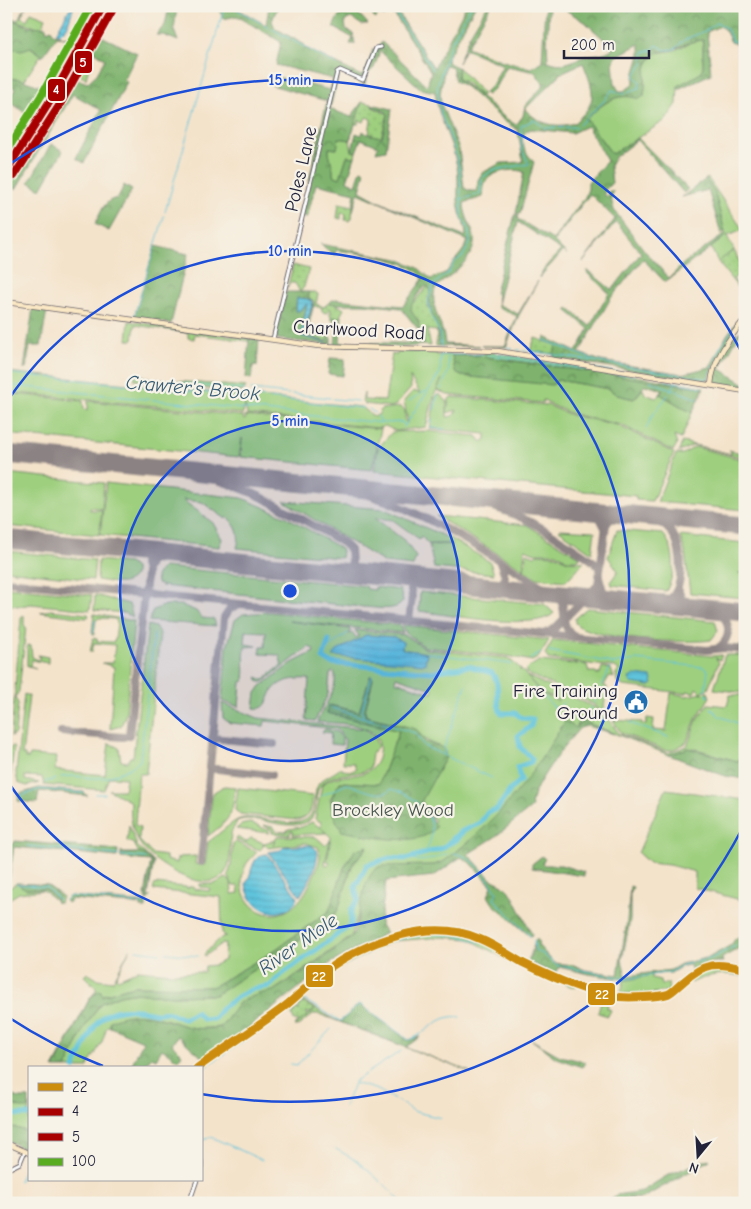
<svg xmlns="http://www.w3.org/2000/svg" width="751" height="1209" font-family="'Comic Neue',sans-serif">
<defs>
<pattern id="forest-crowns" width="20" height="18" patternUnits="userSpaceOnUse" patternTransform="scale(1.25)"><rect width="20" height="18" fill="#7eb26d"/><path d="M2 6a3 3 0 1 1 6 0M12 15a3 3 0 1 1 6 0" fill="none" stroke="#67905b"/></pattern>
<pattern id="garden-dots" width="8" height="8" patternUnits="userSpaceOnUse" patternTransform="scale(1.25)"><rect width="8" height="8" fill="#9ecf7e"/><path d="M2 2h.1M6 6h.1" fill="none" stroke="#88b16e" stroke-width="1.8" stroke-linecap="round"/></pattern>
<pattern id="water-rules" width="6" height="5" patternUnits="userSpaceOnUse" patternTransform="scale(1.25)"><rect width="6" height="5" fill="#5fc4dc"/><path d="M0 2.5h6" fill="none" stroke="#52a8be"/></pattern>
</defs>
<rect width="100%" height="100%" fill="#f7f3e8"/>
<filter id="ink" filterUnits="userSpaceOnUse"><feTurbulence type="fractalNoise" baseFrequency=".02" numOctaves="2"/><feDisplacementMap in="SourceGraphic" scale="10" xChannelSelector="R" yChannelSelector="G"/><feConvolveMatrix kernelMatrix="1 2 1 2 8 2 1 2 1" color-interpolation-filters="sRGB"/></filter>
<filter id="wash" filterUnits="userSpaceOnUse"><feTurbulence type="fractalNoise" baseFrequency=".0096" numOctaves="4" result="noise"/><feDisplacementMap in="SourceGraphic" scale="20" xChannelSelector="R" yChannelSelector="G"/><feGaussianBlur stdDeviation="1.12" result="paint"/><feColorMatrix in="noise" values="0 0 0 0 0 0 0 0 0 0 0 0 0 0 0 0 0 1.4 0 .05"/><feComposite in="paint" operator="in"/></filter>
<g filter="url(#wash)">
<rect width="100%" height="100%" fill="#f4e3cb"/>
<path fill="#9ecf7e" stroke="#60785c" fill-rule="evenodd" d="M26,6l-5,11 6,3 4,-8 15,6 -4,10 -36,-10v-2l12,4z
M703,40v26l-2,7 -23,13 -1,18 -11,16 -54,34 -26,-35c16,-14 30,-29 53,-20l5,-3 2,-31 10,-12 19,-3 16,-8z
M30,47l13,9 -1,1 -2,-1 -16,25 -18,-3v-30z
M78,60l11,6 -3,13 -13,-8z
M459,68l24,26 -2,2 -14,-13 -11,-5z
M339,138l11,2 2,11 4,1 -1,5 -8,-1 -7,22 -7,-3c0,-12 -5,-17 -4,-27l7,1z
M708,178l37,55v3l-4,-5 -14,5 7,14 -16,12 -7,-14 15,-12 -12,-43 -8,-14z
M129,321l120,17 -1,3 -53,-7 -1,5 -6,-1v-5l-53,-8 -2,15h-6z
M397,352h39l1,3 48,-1 -1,-2h5l215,35 -1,3 -2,-3 -32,-4 -190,-27 -27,-1 3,16 6,5 93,8 4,-4 51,9 8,6 17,4 9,-10 2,5 11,4 4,-4 32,19 -11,26 -7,-3 3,8 -4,7 -52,-26 -49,-11 -25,-11 -1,-2 -3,-1v3l-95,-8 -11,-5 5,-11 -8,17 -8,31 -30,4 -11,-5 -6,2 -132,-13 -2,-10 -2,9 -237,-22v-20l235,23 5,5 6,-4 110,11 12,10 5,-3 2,-5 20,-2 4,4v10l3,2 -4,-22 9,-10 7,2 -10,-16 1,11 -15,17 -5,2 -26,-3 -3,-3 2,-8v7l21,1 7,-47 5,1z
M134,373l20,6 92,8 -4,5 -85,-8v-3l-22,-1z
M6,393l77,8 1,8 4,1v-9l155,15 1,4 2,-1 -1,-3 136,13 -9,41 -131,-13 1,-19 -3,19 -233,-23z
M439,394l8,7v16l6,-1 4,-6 -10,3 2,-14 2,-2 96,8 24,10 46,10 57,28 -22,48 -16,-1v-4l-262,-25 4,-23 14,-16 36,-1 49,5 5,6 4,-3v-5l-56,-5 5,-32z
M682,442l49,12v-3l-2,-1 16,4v4l-51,-13 -15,7z
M695,447l50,13v50l-88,-8 19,-48h7z
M6,473l98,10 -2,26 -12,-2v3h12l-3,25 -93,-9z
M106,483l136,15 45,19 51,30 4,3 -1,8 -104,-10c4,-12 0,-23 -10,-31l-1,2 -24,-17 -19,-2 30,23 9,16 -3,8 -119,-12z
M284,501l100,8 67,30 39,23 4,12 -60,-6 -5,-23 24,-1h-25l-7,-8 -2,3 -26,-19 -18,-2 30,23 11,16 -3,9 -28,-3z
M436,516l91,9 53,32 -2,3h-11l-10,-7h-22l-10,-4 -2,20z
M560,529l35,2 -3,22 -33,-23z
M617,530l46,4c13,15 13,40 3,57l-54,-6 -1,-4 7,-10 -10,-14z
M680,536l65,7v30h-7l7,1v24l-55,-5 -5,-41z
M6,551l89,9 -2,20 -87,-10z
M527,553l8,3 2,-2 20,1 10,6 17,1 -18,19 -29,-3 -13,-8z
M98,560l31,3 6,5v7c-9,14 -26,6 -38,5z
M163,567l203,19 1,3 8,1v-3l25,3 3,11c-6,12 -29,6 -40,6l-201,-21 -5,-3 -1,-7z
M6,587l86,8 -2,15 -59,-6 -10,2 -15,-1z
M420,592l124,12 10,9c-16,19 -110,1 -135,-2z
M95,595l34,9 4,13 -9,-4 -30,-3z
M166,605h15l15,6 6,7 12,1 2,7 -67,-5 4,-11z
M587,608l128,13 3,10 -7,9c-22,4 -122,0 -136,-17v-5z
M51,610l37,4 1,2 -3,2 -46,-6z
M269,612l130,13 4,8 -114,-12 61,8 1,2 -2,3 4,-1 3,5 3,-2 -4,-6 50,5 21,14 82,9 13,11 -2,1h3c11,14 20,26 36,31l-2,-3 -15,-5 -14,-17 69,32 15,14 8,12 49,19 19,-7 10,-26 11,-16 19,2 3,-11h15c0,15 5,60 -8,66l-44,-13 -24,7 -89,-35 -4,8 -41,41 -19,27 -35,35 -35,29 -12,5 -56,2 -9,12 -18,58 -78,54 -33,11 -19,25 -30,2 -25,-10 -56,2v6l-3,-1 -5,16 -15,26h-21l19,-41 16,-24 19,-8 12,-2 42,3 41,-1 117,-76 6,-9 14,-44 15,-18 -17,9 -6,11 -15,43 -60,43 -57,33 -79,-1 -30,9 -3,-5 -10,9 -37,69 37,-70 6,-7v-4l-12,-11 3,-3 10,6 16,2 17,-32 -14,28 2,2 20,-9 34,3 32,-1 1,-6 10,-1 9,-5 1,-16 -2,-1 -18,13 -1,-2 18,-17 4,-1 -4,-2 -1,-37 -68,-7 2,-6 31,3 2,2v-2h6v2l15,2 1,-3 -10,-1v-3h14l12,-6 5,4 1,12 7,-1 -1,-7h-5l-5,-11 3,-9 2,-23 3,-1 21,10c-4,5 -10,9 -12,15 -17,41 42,77 68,10 4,-10 10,-20 5,-30l-12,-4 -37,5 -6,-5v4l-3,3 -24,-10 1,-3 9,5 5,-4 13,5 11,-3 -2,5 4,-9 39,1 9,8 5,-5 -5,24 3,1 2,-3 -3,-1 4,-24 -9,-8 4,4 -33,2v-4h-3v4l-18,-2v-3l-9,-5 10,2 2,4 11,1 2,-3 14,-2 10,-5 9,6v-6l-6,-3 7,-34c15,-13 29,-6 44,-13 7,-3 12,-10 13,-18 6,-33 -40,-30 -62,-32 6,-15 23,-35 17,-51l-4,3 -2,20 -13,27 -9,-1 3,-41c-11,-1 -28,0 -36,11 -5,7 -5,21 -19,18l2,-15 5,-7 31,-23 22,-11 -1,-3 -4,-2 -46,35h-4l-2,-5 6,3 19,-15 -3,-10 -19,-1 1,-7h4l1,-15 -20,-1 -1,13 12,2 -12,1c-2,13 1,22 -1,34l-3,1 -2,25 -17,-6 5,-54 8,-27 8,-6zM371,676c4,13 -9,27 -5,40 12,4 26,5 37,10 17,7 23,17 40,22l3,9 -25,43 14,21 -19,16 -12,3 -62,-9 -12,-32 10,-17 39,2 20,-54 -70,-17v-8l30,7zM396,677l37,12 -1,4 -37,-12z
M94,614l40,7 -8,93 -5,12 -11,3 4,-62 -12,-4h11l2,-18 -21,-2 -2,9h-2l3,-14 4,1v2l16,1 2,-2 2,-18 -2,-3 -16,-1 -3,2 -2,15 -2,-3z
M24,615v10l2,2 -7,64 -4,7 3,5 -3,31 -4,3 10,-119z
M148,625l7,2 5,6 -14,141h-7l-4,50 1,2 4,1 -1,13 13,14 14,2v4l11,3v-6l2,2v-2l17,-1 -1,8 10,1 3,-23c9,-6 24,-21 32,-23 19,-6 52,12 68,-1 10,-9 4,-22 10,-33 4,-8 17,-11 24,-18v3l10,1 4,-2 -2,-6h-11l2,-23 -8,-11 -72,-8 -1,5 -34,-3 -7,-5 -1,-15 36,15 107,11 9,8 4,9 -6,8 -2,14c-14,9 -33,2 -47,15 -13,11 0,37 -22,41 -21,5 -47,-10 -64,-3 -1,4 -5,8 -6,13 -2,12 2,31 -8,41 -20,21 -73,-13 -84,-33 -8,-13 -9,-26 -8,-40l-22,-12h15l2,-12 -17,-1 -5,13 -60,-5 -2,-8 -17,-1v4l14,3 -12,3 -9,-3 -2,-10 8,-79 5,2 -7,59h3v3h4l1,-3 26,2 -1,13 50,5 4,-32 10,5 2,13 6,1 3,-5h3z
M401,625l148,15 -11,18 -6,3 -24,-5 -83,-9 -19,-14z
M553,640l159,16 10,-1 -2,5 -5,-2 4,4 -11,27 -7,3 -5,-4 -2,5 -7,-2v2h-5l-59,-7 -6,-4 -1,-9 3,-3 -4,-3 -60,-7v-2l-1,2 -6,-1 -3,-5z
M27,645l4,1 1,11 6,3 2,-2 -2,-3 10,2v6l-17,-3 -1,6 6,2 -9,-2z
M725,655h20v38l-31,-4z
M539,661l48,4 2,7h7v2h4l2,-7 9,2 3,9 -5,-2 -5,10 3,1 -3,20 5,10 -16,-13 -67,-31v-4z
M708,692l2,5 -14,22 -10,24 -14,7h-7l-44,-17 -8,-13 29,2v2l4,1 1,-7 7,1 -1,11 13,1 5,-38 15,3z
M325,729l12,3 5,6v7l-12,-1 1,-11 -9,-1z
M12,746l2,2 -8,65v-62h3z
M224,786l11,1c-2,28 -5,33 -27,49l4,-39 2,-5z
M238,788l75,8c-1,12 -2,21 -16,24l-57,-6 -5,-4z
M666,789l79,11v101l-50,-13v-16l-26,-7 -20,-2 -11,-10z
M249,823c9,1 13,6 20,7v3l-33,-4 5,-4z
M129,825l8,21 17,16 -6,34 3,1 -4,3 -2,-1 6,-38 -30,-3v-7l3,2h15l-5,-9 -7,-3z
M17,883l30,2 15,11 -2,7 -5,-1 1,-1 -13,-11 -24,3 -13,8v-11z
M442,932l25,3 109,51 -1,2 -69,-29 -37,-20 -26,-2 -50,4 -60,30 -32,29 32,19 137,53 -151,-58h-6l-15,12h-4l21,-16 -19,-11c28,-25 60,-52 97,-62 15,-4 33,-4 49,-5z
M720,965l25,6 -3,5c-20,-4 -34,-1 -51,7l-1,-7 11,-8z
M652,975v3l8,2 1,5 7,-2 1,8 -21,3 -27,-1 3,-13z
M6,1102l9,4 14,2v24l-23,-7z"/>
<path fill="url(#forest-crowns)" stroke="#506a54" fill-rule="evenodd" d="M169,6h8l-3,24 4,11 -15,-6h-7l9,-10z
M218,6h15l33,19 3,-19h9l-6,15 3,7 30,17 -1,2 57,29 5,-5 7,-22 3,1 6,-8 45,44 4,-14 -39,-61 -8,5 -6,-2 -2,5 -3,-2 1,-6 -4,-1 1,-3 15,7 3,-3 -5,-5h17l-4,5 37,57 32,-62h9l-28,53 2,4 10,5 -2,11c22,12 37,33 59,46l7,-9 2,-10 19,-21 -9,-13 -28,-6 -12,22 -8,7 -3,-2 8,-8 11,-20 -38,-16 -7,14 11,-27 18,-30h4l-24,41 36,14 28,7 11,-7 3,-55h4l-2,37 1,18c15,6 21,1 35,-4 11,-4 20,-1 30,-9l-28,-26 -26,-16h65l5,6 8,-6h108v42l-14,-6 -6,-12 -5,-4 -13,6 4,42 -33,15v-3l23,-13 2,-7v-26c-17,1 -27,11 -44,12 -24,12 -6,41 -20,47 -23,-8 -37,5 -53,20l26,35 26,-16 50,51 -4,4 -47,-53 -22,17 -5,9 2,17 -7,7 -1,5 5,2v-6h4l-2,8 3,11 30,40 25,28 15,-15 41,-29 1,2 -61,46 -22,-23 -32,39 -32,55 22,8 81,13 28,-7 17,-32 18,-24c0,6 -32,56 -37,69l-5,1 -150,-23 3,-13 -12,-5 1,-3 31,15 13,-23 -23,-19 2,-2 22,18 19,-33 -22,-20v-3l25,20 29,-37 -25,-31 -33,40 32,-43 -25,-25 -36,47 13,13 -4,-3 -24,27 7,-12 15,-16 -43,-28 -21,82 21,10 20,-33 -19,34 -13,32 -24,-1h23l12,-30 -19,-8 -1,-15h-2l20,-79 4,2 -1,3 35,21 32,-43 3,-8v-7l19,-21 -20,-35 -15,7 -41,-4c-17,6 -5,25 3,33l-14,52 -4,-1 8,-41c-10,-4 -32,-1 -38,9 -3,4 -2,11 -3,16l-19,6c0,11 6,20 9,30 8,23 -23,42 -37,54 -8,20 8,37 9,57l35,2h-41c-2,-22 -12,-35 -9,-57l-4,-3c-14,14 -17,18 -8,35 3,5 1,7 6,10v14l-18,2 -71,-2 2,-21 -6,-5v-3h11l-2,25 2,2h79v-10l-20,-25 -38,-4h-34l1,-3 6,-2 67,7 20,-27c-11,-21 -64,-25 -87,-29l-1,5 -2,-1 -13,-10 78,15 19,8 14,12 16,-7c6,-12 16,-18 21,-31l-110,-48 -5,18h-1l3,-18 -39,-9 -9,33h-6l26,-116 -56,-16 2,-9 57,14 3,-11 -57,-14 5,-23 -44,-26 -14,3zM639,44c5,12 -7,26 -5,40l-10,7h-5l-4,-7 -2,-23 4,-5zM380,51l41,38 14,3c3,26 16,46 21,70 4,16 0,31 3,46 1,8 9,23 6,29l-85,-35 -20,-11 5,-20 -4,-1 -5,15 -9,-4 8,-24 -8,-1 -7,22 -7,-3c1,-11 -5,-17 -4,-27l8,1 2,-11 11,2 12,-38 -11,15 -21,-8 9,-37 26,13 3,-11 6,-6zM583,63c11,28 16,39 -9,60 -19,6 -36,0 -49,-14l38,-37zM445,65l7,2 3,14 11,6 38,34 14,9 5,32 -22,1 -19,10 -4,7 -1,11h-7l-6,-3 -5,-39 -18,-45 -1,-10z
M347,12l12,2 9,10 -6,1 -11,-7 -6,3 1,9 7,3 2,11h-5l3,-6 -20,-11 6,-12z
M6,18l23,8 17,1 1,4 4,-2 3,5 21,6 -16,25 -2,-1 15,-24 -15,-4 -14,20 -12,-9 -9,3 -16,-2z
M103,20l5,3 -7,13 36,17 -13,27 3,2 -43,81 -8,-5 25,-48 -28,-16 -57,95 -10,-4v-7l16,-22 46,-81 19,8 10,-9 8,-15 -19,-14 14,-24z
M71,59l-24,44 -41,64v-6z
M6,78l13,1 27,9 -16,29 -21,-16 7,-12 -10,-5z
M372,104l20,5 -6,41 -10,2 2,-6 -17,-7 -5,13 -4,-1 4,-18 5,2 2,-4 4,3 15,3 6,-22 -3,-4 -13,-5z
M51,144l12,7 -22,38 -12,-7z
M706,179l9,14 10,39 -4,1 -13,-43 -26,7z
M124,185l8,5 -23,41 -14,-7c7,-13 8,-24 23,-26z
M155,246l33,8 -17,70 -37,-7z
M286,292h23v7l5,5 -8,32 21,5 1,-6 3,3v7l-54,-6 -1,-6zM297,298l10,1 6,4 -5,19 -5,1 4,-19 -8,7 -4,-1z
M33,308l14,2 -6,36h-11l-4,23h-2z
M741,331l-21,38 25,15v4l-30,-5c-4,-10 16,-47 26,-52z
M249,338l10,1 -2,27h-4l-2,13 -5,-1z
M452,355l27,1 190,27 32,4 2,3 -11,23 -32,-19 3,-4 -18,-5 -11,14 -17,-4 -8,-6 -51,-9 -6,5 -91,-9 -6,-5z
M330,358l15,1 -2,17 -15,-2z
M370,676h2l1,3 -8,32 1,5 50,13 10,13 18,6 2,9 -25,45 15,25c-15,23 -72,8 -94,4 -12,-21 -16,-28 -2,-49l39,2 20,-53 -72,-18 2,-8 30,7z
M580,720l34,14 -27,-8 -7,2c-11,11 -54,66 -48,79l-37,30 -27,17 23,25 12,6 9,9 20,40 -1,3 -38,-33 -5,-8 4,-10 -20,-22 -11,-7 -27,19 -48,5 -6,42 6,10 -57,31 -96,76 -28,20 -27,-24 -6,8 10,10 -4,6 -16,-11 -6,10 -4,-2 -12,11h-10l13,-27 -33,-14v-6c45,-21 67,16 111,6l19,-25 18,-8 15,-3c10,-6 77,-51 80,-56 9,-18 7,-63 29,-69l52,-1 7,-2c9,-5 17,-13 25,-19 43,-36 70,-75 99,-123l11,7z
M688,748l49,13 5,-3 3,-10v31l-20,-3 -56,-21z
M39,788l45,4 4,4 -49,-5 -2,12 -19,-2 1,-7z
M15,841l103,9 -1,7 -103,-10 -5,34 -3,1 4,-38h4z
M368,846l-16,19 -14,45 -12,13 -111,72 -41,1 -42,-3 -12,2 -19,8 -16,24 -19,41h-12l36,-70 10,-8 3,5 30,-9 79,1 57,-33 60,-43 15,-43 11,-18z
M142,853l10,8 1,1 -6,38 -2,-5 6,-34 -30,-3v-4z
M542,856l3,3 -3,4 2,2h17l23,7v4l-52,-8v-4z
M16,883l31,2 12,11 -2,4 -12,-11h-19z
M630,886l3,1 -3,7v26l-8,40 4,16 45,-6 10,-6 29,-7 21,-12 5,-7 9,-1v8l-23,13 1,4c-15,0 -21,2 -31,10l-2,-7 -8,1 -11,7 -15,1 -28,6 -39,-6 -30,-7 -3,7 -28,-12 8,-23 3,2 -1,4 16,18 20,2 11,5 33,5 9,-54z
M70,896l76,7v5h-5v-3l-69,-6 -5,4 -2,-3z
M359,1004l49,36 12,-3 -14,10 -66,-25z
M532,1040l28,16 26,6 -4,5 -26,-9z
M6,1092l13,6h10v10h-8l-15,-6z
M6,1125l23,7v19l-23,-11z
M708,1159l2,1 -67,38 -21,1 -4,4h-9l7,-8 26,-4 26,-16z"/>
<path fill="url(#garden-dots)" stroke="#60785c" d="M362,102l10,2v3l16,7 -7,23 -12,-3 2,-15 -5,-2 -2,5 -5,-2 -1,4h-3z
M339,203l14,3 -1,12 -2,3 -5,-1 1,-6 -5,-1v6l-4,-1z
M734,250l11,24 -2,-2 -10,7 9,11 3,-2v9l-27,-35z
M293,265l16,4 -5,18 -4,5 -5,-9h-5l-3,6z
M428,286l2,4 -2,16 10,22 1,18h-3l1,-15 -10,-1 4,16 -7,-1v-14l-5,-3v-6l-8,-11 1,-7z
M309,292h6l3,2 -2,10 8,3 4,-4 8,1 8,5 -5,9 -9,-2 1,-7h-2l-1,4 -6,-1v-4l-8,-2v-5l-5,-2z
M317,328l12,2 -1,11 -16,-3 2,-8h3z
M535,338l21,7 -2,9 -24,-3z
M602,996l15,3 -2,3 -7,2 -1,4 4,2 -3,6 -10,-3z
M305,1003l10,7 -5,3 -4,-1 2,3 -9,7 -5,-1 -2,-6 5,-7 2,3v-6z"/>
<path fill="url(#water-rules)" stroke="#40738c" d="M74,6l-7,21 -7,7 -4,-1 12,-22z
M297,298l10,1 6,3 -10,33 24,8 -26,-7 6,-32 -8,7h-3z
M366,635l28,2 9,5 -1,7 25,4 -2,11 -92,-8 4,-5z
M635,675l16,2 2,7 -3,2 -19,-3 -2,-5z
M311,845l6,5c2,16 -9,33 -17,46l-32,-44 13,-2 3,-3z
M267,854l31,44c-15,27 -50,12 -52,-15 7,-9 4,-28 21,-29z"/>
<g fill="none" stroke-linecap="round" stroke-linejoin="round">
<path stroke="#5fc4dc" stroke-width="1" d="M231,6l106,59
M386,6l10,7 37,57
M461,199l-1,-27 -7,-28 -12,-29 -4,-29 14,-43 20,-37
M165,212l59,-204
M134,317l30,-101
M544,340l50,20
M441,347l-2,-16 -7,-13 -4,-17 5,-16 16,-13 5,-10 9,-6 7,-13 -2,-15 -6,-10 -1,-19 19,-5 2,-16 11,-8 36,-6 -7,-14 -1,-24 13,-6 11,8 32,-1 27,-26 8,-11 11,4 16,-6 1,-6 -6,-6 9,-12 1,-12 8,-2 5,-5 8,5 10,-1 9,-9 23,-10 10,-8 10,7 5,12 13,3
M507,347l6,2
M517,350h3
M523,351h4
M530,351l177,28
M494,353l140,22
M442,355l40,-1 142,21
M6,373l38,4
M135,375l22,6 69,7
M48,377l196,19
M708,379l12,-32 22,-30
M665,380l11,2 -6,9
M650,381l48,18
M676,382l26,5
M6,385l378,38 17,-1 4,3
M229,388l16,2
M441,389l8,-19 -1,-13
M251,390l38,4
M292,394l38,4
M249,396l115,12
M333,399l25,2
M409,401l17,-10
M369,409l6,4
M434,410l4,-15
M378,416l3,6
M432,420l-1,8 14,1
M404,427l36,-54 1,-22
M646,429l6,-13 16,-21
M93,633l2,-13
M329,647l19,-14
M549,651l64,12
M427,653l84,11
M530,659l11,-6
M612,664l24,-4 67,7 5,3 -3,20
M535,688l21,21
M707,694l1,3
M594,703l16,-35
M561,706l4,4
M329,707l86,26 9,13 68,32
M711,708l8,8 26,10
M557,709l6,-6
M565,711l5,6
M363,717l-1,-8 10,-33
M584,718l7,-11
M532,723h1
M630,723l38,14
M445,756l-1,-8 22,-63
M61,777c13,-3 26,2 39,1 11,0 32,-10 40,-17l14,-127
M45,782l11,-3
M96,794h9
M321,796l26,-12c13,3 33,16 44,5 30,9 54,33 33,65
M18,797l22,-8 44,4
M27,846l119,12
M451,853c23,1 33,22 46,38l-3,8 37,38
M409,857c13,8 26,0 38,-3
M17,884l29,3 13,13
M65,900l5,-4 74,8
M534,940l1,10 8,4 13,11 71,14 44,-7 11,-7 30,-7 33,-17
M136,950l24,3
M166,953l32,3
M692,978c12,-10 27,-12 43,-9
M460,1017c-21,-4 -33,17 -51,23l-49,-36 -20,17 -39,-23c10,-9 20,-20 31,-28 41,-28 101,-48 148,-27
M291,1064l6,1 34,-36
M201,1070l79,-55
M354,1083l24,7 38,22 25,6
M345,1106l10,-25 46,-30
M201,1141l10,-4 51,23
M336,1149l21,12 24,21
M19,1181l10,-23
M384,1184l17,17
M10,1203l3,-6"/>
<path stroke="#5fc4dc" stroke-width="5" d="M448,844l10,-5 5,-8
M74,1068c23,-45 22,-68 81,-55 5,1 10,-2 15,0 5,1 9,5 14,6l12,-7 7,7h11l9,-12 16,-11 14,-7 17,-3 11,-11 70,-50v-15l7,-10 -3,-13 12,-22 23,-7 16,1 37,-11 17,-16 20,-9 8,-11 9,-3 14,-20 10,-9 -4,-13 14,-5 1,-3 -12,-12 -2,-11 13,-10 2,-7 -11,-1 -7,-5h-14c-7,-12 1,-28 -9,-40l-23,-7 -38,6 -100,-9 -8,-5 6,-18
M6,1111l11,4h12"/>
<path stroke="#8b8283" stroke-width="8" d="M6,456l15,-1
M173,470c69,10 112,39 170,73l7,7 1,13 -9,12 -7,1 -26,-7
M326,485c85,13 154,65 227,108 20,13 2,32 22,43
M457,498c56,10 91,31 136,63l6,6 1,9
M589,511l11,7 5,10
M645,516c10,4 20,8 27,17 12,17 15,68 -13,70
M135,552l7,6 4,13
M388,577l15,3 7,6 2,10 -3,25
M146,580v-9l4,-10 13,-7
M600,580l3,11 10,8
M6,581l701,69 17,-2 21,2
M462,584c16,3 37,14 43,-8l-5,-14
M678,589l4,11 11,7
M713,609c17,7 21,28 5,39
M545,634l9,-5 44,-44 8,-60 5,-7 11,-4
M61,732l62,5 6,-2 17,-159
M212,738l62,6
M209,768l62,7
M201,862l23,-244 6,-9 9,-5"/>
<path stroke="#8b8283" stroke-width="19" d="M6,454l739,72
M6,539l739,73"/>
</g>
</g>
<g filter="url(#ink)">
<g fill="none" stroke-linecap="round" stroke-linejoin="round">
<defs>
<path id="street" d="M273,339l64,-267 3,-2 23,10 13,-32 5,-1
M201,1161v6
M6,1170l14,-7 5,-12
M189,1203l8,-23"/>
<path id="secondary" d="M6,302l312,44 180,5 247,40
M711,385c1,-24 19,-48 34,-66
M197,1068l88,-62 40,-35 48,-27 22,-9 40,-4 29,2 17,6 43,24 50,21 25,9 21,4 49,-3 28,-25 11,-4 15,-1 22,5
M6,1143l23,10"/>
<path id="primary" d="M6,158l91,-152
M6,171l44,-70 53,-95"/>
</defs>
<use href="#street" stroke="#6c666d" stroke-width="5"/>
<use href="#secondary" stroke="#6c666d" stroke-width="6"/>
<use href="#primary" stroke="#6c666d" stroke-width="7"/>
<use href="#street" stroke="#fff" stroke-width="3"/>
<use href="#secondary" stroke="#fae7c3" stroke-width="4.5"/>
<use href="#primary" stroke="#f2c26a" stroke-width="5"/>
<defs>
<path id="bus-1" d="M197,1068c29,-21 59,-40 87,-61 14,-11 26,-24 40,-35 41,-31 107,-55 156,-33 15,6 29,16 43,24 29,14 65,31 96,34 10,1 41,0 49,-3 5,-2 11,-9 15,-12 22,-20 33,-20 62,-13"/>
<path id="bus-2" d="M6,171l44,-70 53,-95"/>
<path id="bus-3" d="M14,176l45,-70 53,-95"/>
<path id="bus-4" d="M6,152l35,-56 50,-90"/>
</defs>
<use href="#bus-1" stroke="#f7f3e8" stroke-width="11"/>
<use href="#bus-2" stroke="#f7f3e8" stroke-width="11"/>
<use href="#bus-3" stroke="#f7f3e8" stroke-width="11"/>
<use href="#bus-4" stroke="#f7f3e8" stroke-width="11"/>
<use href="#bus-1" stroke="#cc8c0c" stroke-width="8"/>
<use href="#bus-2" stroke="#a80000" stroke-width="8"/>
<use href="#bus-3" stroke="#a80000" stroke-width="8"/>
<use href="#bus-4" stroke="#59ac1f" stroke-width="8"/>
</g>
</g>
<circle cx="290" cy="591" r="170" fill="#1d4ed8" fill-opacity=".12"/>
<g fill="none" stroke="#1d4ed8" stroke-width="2.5">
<circle cx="290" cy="591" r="170"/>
<path d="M6 403A340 340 0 1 1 6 779"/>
<path d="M743 827A511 511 0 0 1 201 1094M103 1066A511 511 0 0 1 8 1017M8 165A511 511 0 0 1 743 355"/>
</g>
<defs>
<symbol id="civic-disc" viewBox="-11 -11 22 22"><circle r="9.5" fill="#1f6fb2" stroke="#f7f3e8"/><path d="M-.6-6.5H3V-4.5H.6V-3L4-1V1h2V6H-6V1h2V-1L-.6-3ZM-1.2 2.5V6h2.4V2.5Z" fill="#fff"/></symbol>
</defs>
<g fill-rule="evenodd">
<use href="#civic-disc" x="622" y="688" width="28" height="28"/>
</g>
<g text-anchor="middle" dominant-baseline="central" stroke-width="4.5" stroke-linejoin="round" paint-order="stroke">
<g font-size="19" fill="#22223b" stroke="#f7f3e8">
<text transform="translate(301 169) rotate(-77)">Poles Lane</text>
<text transform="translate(359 330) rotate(3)">Charlwood Road</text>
</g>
<g font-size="19" fill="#22223b" stroke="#f7f3e8" text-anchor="end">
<text x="618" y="691">Fire Training<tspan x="618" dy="22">Ground</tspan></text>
</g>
<g font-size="19" fill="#47564f" stroke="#f7f3e8">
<text x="393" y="810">Brockley Wood</text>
</g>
<g font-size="20" font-style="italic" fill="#375b73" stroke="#f7f3e8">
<text transform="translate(193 388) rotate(5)">Crawter's Brook</text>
<text transform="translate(298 944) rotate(-35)">River Mole</text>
</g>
</g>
<circle cx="290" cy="591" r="8" fill="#1d4ed8" stroke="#f7f3e8" stroke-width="2.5"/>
<g font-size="15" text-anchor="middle" font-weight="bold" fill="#1d4ed8" stroke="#f7f3e8" stroke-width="4.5" stroke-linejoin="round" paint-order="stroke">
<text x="290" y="85">15 min</text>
<text x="290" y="256">10 min</text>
<text x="290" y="426">5 min</text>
</g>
<g stroke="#f7f3e8" stroke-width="2">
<rect x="74" y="50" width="19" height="24" rx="5" fill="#a80000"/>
<rect x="47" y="78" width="19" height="24" rx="5" fill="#a80000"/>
<rect x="305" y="964" width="29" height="24" rx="5" fill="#cc8c0c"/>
<rect x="587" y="982" width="29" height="24" rx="5" fill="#cc8c0c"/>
</g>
<g font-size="14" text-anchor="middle" font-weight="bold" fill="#fff">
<text x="83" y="67">5</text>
<text x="56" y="94">4</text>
<text x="319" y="981">22</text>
<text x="602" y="999">22</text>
</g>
<rect width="751" height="1209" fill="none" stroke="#f7f3e8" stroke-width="25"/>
<rect x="28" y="1066" width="175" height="115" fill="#f7f3e8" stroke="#a29fa3"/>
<rect x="38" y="1083" width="25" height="8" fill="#cc8c0c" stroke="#a29fa3"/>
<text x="72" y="1092" font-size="15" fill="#22223b">22</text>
<rect x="38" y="1108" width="25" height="8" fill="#a80000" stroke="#a29fa3"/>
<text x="72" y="1116" font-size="15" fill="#22223b">4</text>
<rect x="38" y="1133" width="25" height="8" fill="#a80000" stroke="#a29fa3"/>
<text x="72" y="1142" font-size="15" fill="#22223b">5</text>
<rect x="38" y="1158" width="25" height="8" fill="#59ac1f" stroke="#a29fa3"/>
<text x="72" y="1166" font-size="15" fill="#22223b">100</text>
<g transform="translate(698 1156) rotate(198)" stroke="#f7f3e8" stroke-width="4" paint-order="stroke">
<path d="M0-4L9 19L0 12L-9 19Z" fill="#22223b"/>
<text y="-8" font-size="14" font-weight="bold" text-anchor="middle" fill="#22223b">N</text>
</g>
<path d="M564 50v8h85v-8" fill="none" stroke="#22223b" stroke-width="2.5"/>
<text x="571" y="50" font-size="15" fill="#22223b" stroke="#f7f3e8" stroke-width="4" paint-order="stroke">200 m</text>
</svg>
